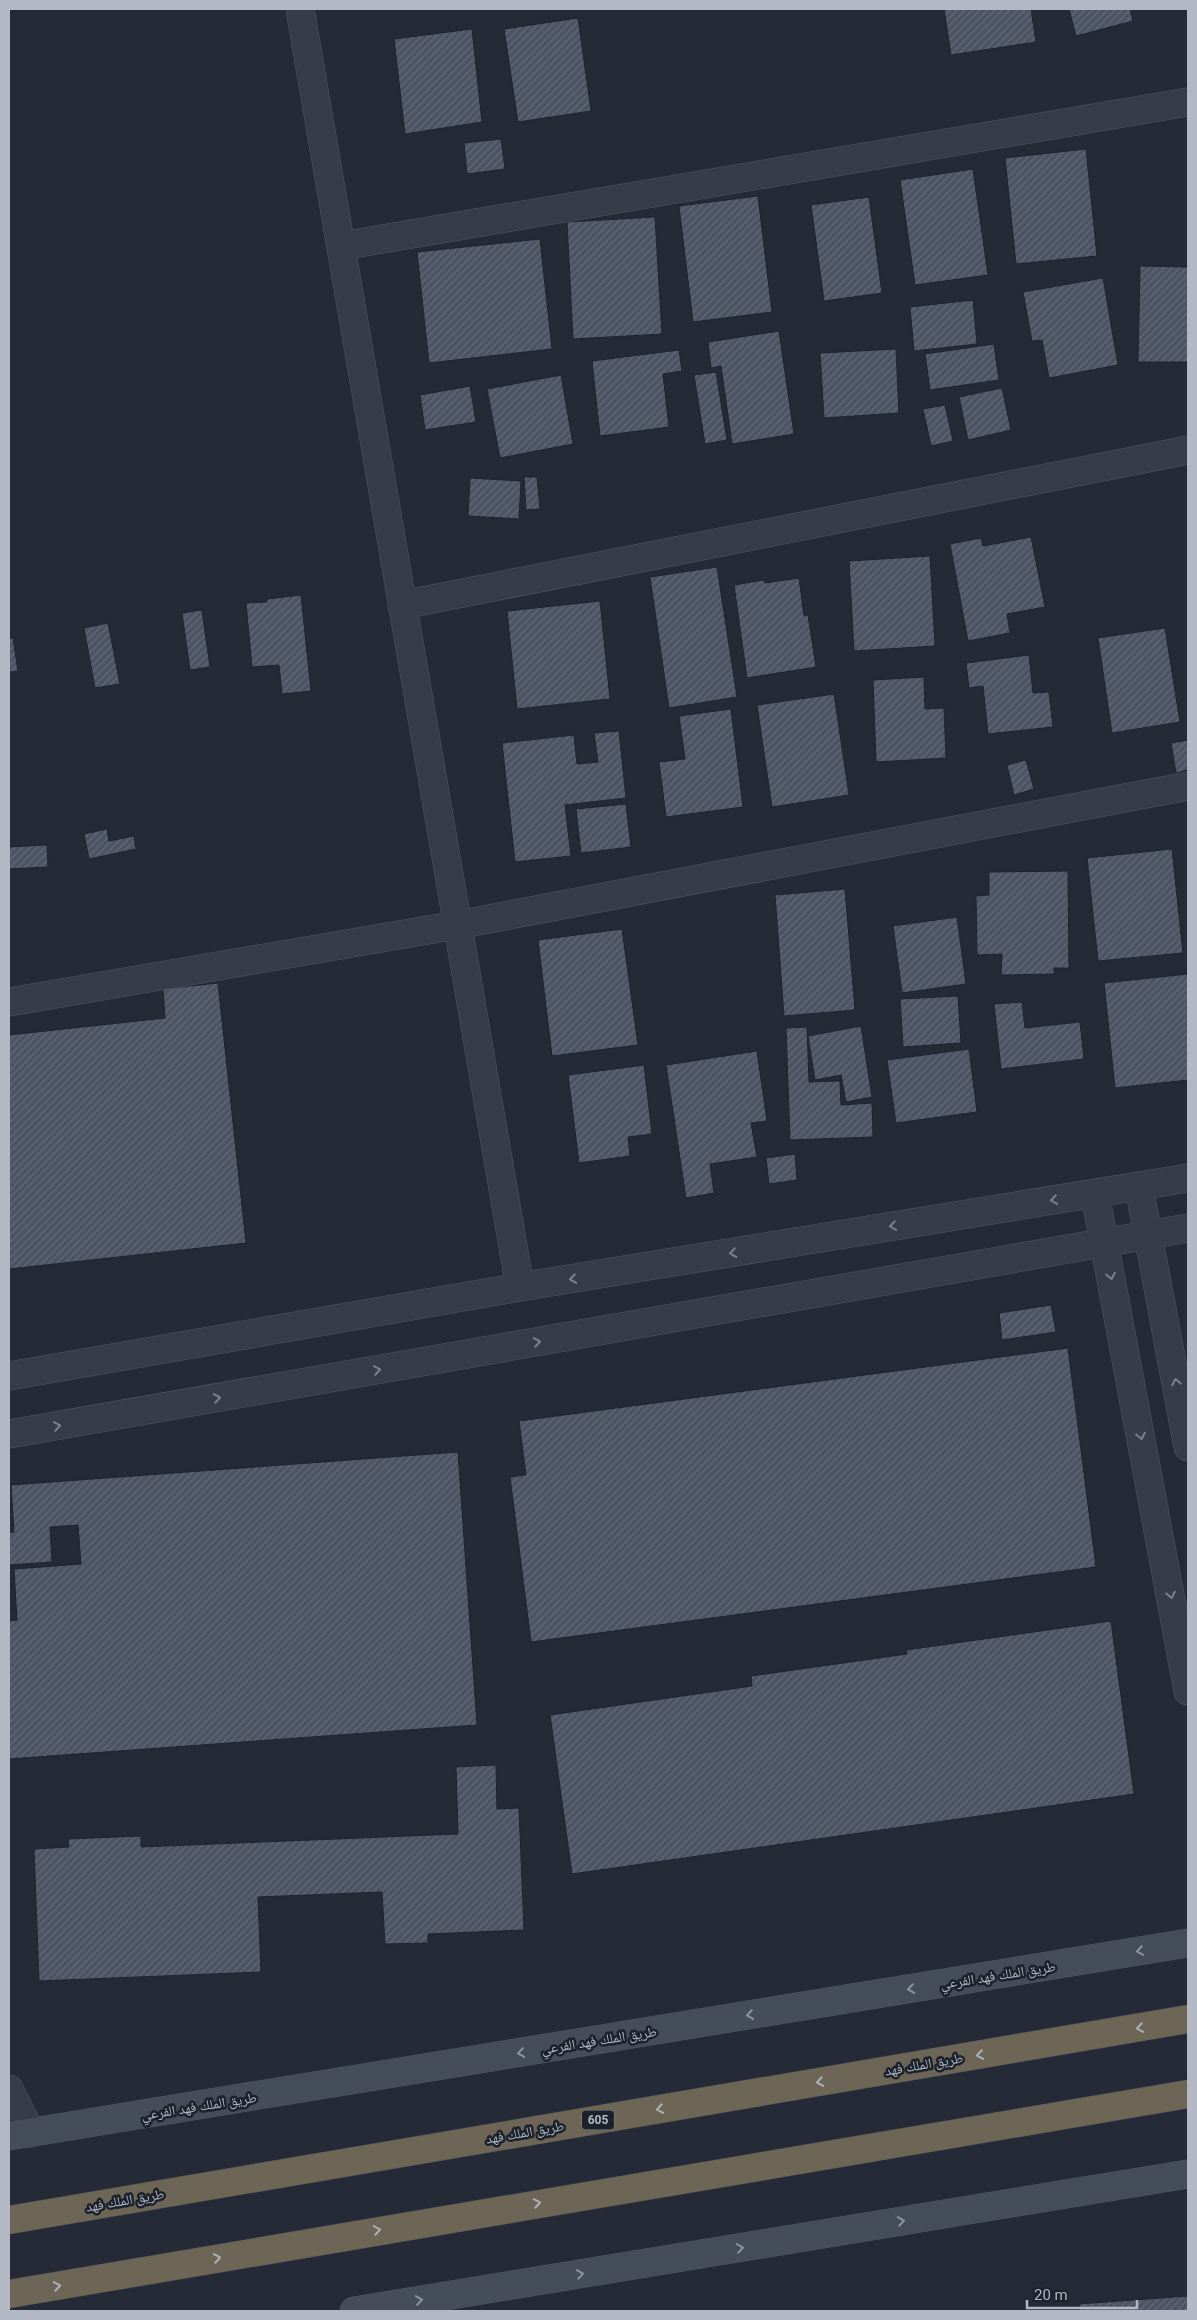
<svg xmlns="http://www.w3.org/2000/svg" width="1197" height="2320" font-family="Roboto,'Noto Naskh Arabic',sans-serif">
<defs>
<pattern id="building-hatch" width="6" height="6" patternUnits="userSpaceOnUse" patternTransform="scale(1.25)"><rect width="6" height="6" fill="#4c5362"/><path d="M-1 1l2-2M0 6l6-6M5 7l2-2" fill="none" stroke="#636a77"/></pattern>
</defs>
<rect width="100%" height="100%" fill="#242b37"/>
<path fill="url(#building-hatch)" stroke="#1e242e" d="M944,9h87l5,33 -85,13z
M1069,9h61l3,12 -57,15z
M578,18l13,93 -73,11 -14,-93z
M472,29l10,93 -77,12 -11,-95z
M501,139l4,30 -38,5 -3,-31z
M1086,149l11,107 -81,8 -11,-106z
M973,169l15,106 -73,10 -15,-105z
M758,196l14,116 -79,10 -14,-116z
M869,197l13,96 -58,8 -13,-96z
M655,217l7,117 -89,5 -6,-117z
M540,239l12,110 -123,14 -12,-111z
M1140,266l48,1v95h-50z
M1103,278l15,87 -69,13 -7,-38 -10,1 -9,-49z
M973,300l4,44 -63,7 -4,-44z
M779,331l15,103 -62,10 -11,-78 -10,2 -3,-26z
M994,344l5,36 -69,10 -5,-36z
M896,349l3,64 -75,5 -4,-65z
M679,350l3,21 -19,3 6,53 -69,9 -8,-75z
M716,372l11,68 -22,4 -11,-69z
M561,375l12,69 -73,14 -13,-69z
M470,386l6,36 -51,8 -5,-35z
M1002,388l9,42 -43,10 -9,-43z
M945,405l8,36 -22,5 -8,-37z
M524,477h13l3,32 -14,1z
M470,478l51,3 -2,38 -51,-3z
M1031,537l14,70 -38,7 3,19 -42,8 -18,-97 31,-6 2,8z
M930,556l5,90 -81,5 -5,-90z
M717,567l20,130 -68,11 -19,-131z
M799,578l5,38 4,-1 8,52 -69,11 -13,-93 30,-5 1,3z
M301,595l10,96 -29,3 -3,-29 -27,2 -6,-64 21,-1v-3z
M600,601l10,98 -93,10 -10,-98z
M202,610l8,57 -20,3 -8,-57z
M108,623l12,61 -25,4 -11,-60z
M1165,628l15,94 -68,11 -14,-95z
M9,638h4l5,33 -9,1z
M1029,655l4,38 16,-1 4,35 -65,7 -5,-48 -14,2 -3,-25z
M924,677l1,32 19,-1 2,50 -70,4 -3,-82z
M834,694l15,101 -77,12 -15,-102z
M731,709l12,98 -77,10 -7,-55 26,-3 -6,-43z
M619,731l7,67 -61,7 6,51 -56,6 -13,-119 72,-8 3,29 21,-2 -4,-29z
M1188,740v30l-12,3 -5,-30z
M1026,760l8,29 -20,6 -7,-30z
M626,804l5,43 -50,6 -5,-44z
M107,829l2,12 25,-5 2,13 -47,10 -5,-25z
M47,845l1,22 -39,2v-22z
M1172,849l11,104 -85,8 -11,-103z
M1068,871l1,97h-15v6l-53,1 1,-21 -25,1 -1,-59 13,-1v-23z
M845,889l10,121 -71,6 -9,-121z
M957,917l9,67 -64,9 -9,-67z
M622,929l16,116 -86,11 -14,-116z
M1188,974v106l-73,8 -11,-105z
M218,983l28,260 -237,26v-234l156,-17 -2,-29z
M958,996l3,47 -58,4 -3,-48z
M1022,1002l3,26 55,-6 4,37 -83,10 -7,-65z
M861,1026l11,71 -26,5 -5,-27 -26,5 -7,-44z
M807,1027l2,55 31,-1 1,24 31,-2 1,34 -83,3 -4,-112z
M969,1049l8,63 -81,11 -9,-63z
M757,1051l10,70 -16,2 6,34 -47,7 4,29 -28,5 -20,-133z
M644,1065l8,69 -24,3 2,19 -51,7 -11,-88z
M795,1154l2,26 -28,4 -3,-26z
M1051,1305l5,27 -54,8 -3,-27z
M1068,1348l28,219 -565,75 -21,-165 16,-2 -7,-54z
M458,1452l19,273 -468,34v-138l8,-1 -3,-51 67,-5 -3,-39 -28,2 2,35 -43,3v-32l5,-1 -3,-47z
M9,1589l2,27 -2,1z
M1111,1621l23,173 -562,80 -22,-159 202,-29 -1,-10 156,-22 -1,-4z
M496,1765l1,44 22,-1 5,122 -96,4v9l-43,1 -3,-52 -124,5 3,75 -222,9 -5,-132 35,-2 -1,-8 73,-3v11l317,-13 -2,-67z
M1188,2296v15h-108l-1,-7z"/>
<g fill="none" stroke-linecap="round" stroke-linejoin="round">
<defs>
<path id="street" d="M300,9l220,1278
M341,246l847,-144
M402,605l786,-155
M9,1002l448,-77 731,-139
M1139,1187l49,260
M1095,1194l93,497
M9,1376l511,-89 668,-109
M9,1434l1179,-206
M9,2089l22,44"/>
<path id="secondary" d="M9,2136l1179,-193
M354,2311l834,-137"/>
<path id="highway" d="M9,2220l1179,-201
M9,2294l1179,-200"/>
</defs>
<use href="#street" stroke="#525862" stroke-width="29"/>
<use href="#secondary" stroke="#525862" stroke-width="29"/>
<use href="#highway" stroke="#424852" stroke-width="29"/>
<use href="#street" stroke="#373d48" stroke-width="28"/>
<use href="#secondary" stroke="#454c5a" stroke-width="28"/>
<use href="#highway" stroke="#6d6555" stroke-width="28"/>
</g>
<defs><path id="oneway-chevron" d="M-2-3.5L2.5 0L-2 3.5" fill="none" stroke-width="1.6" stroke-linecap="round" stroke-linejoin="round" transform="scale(1.25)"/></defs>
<g stroke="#7b818c">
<use href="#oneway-chevron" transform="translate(1054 1200) rotate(171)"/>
<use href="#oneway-chevron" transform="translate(893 1226) rotate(171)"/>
<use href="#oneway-chevron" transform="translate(733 1253) rotate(171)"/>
<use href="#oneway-chevron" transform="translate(1111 1276) rotate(79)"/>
<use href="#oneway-chevron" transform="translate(573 1279) rotate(171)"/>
<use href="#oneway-chevron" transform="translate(537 1342) rotate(-10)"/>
<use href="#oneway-chevron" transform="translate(377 1370) rotate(-10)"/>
<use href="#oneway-chevron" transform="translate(1176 1382) rotate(-101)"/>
<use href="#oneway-chevron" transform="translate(217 1398) rotate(-10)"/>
<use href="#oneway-chevron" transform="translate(57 1426) rotate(-10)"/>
<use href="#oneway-chevron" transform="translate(1141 1436) rotate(79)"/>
<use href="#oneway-chevron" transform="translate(1171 1595) rotate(79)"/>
</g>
<g stroke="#8c929f">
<use href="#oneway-chevron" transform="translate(1140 1951) rotate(171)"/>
<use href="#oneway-chevron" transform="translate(911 1989) rotate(171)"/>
<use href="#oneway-chevron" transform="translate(750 2015) rotate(171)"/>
<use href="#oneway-chevron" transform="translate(521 2053) rotate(171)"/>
<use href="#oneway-chevron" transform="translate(901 2221) rotate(-9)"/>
<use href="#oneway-chevron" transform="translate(740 2248) rotate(-9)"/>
<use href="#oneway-chevron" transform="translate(580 2274) rotate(-9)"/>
<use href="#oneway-chevron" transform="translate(419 2300) rotate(-9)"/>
</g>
<g stroke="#abb0b9">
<use href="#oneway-chevron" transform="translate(1140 2028) rotate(170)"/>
<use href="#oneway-chevron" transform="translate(980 2055) rotate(170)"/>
<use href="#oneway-chevron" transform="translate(820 2082) rotate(170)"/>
<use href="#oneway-chevron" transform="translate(660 2109) rotate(170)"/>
<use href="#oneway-chevron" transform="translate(537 2203) rotate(-10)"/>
<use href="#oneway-chevron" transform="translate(377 2230) rotate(-10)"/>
<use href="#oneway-chevron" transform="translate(217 2258) rotate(-10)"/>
<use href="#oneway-chevron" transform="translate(57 2286) rotate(-10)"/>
</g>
<g text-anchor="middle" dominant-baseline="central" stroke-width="5" stroke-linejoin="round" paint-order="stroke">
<rect fill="#1c222c" stroke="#858b96" stroke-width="1" x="582" y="2110.5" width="32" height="19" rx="4"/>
<g font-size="12" font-weight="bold" fill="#b2b8c4">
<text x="598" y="2120">605</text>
</g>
<g font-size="14" fill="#b2b8c4" stroke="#1c222c">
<text transform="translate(998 1975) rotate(-9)">طريق الملك فهد الفرعي</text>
<text transform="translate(599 2040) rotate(-9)">طريق الملك فهد الفرعي</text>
<text transform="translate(924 2064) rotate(-10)">طريق الملك فهد</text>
<text transform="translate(199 2106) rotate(-9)">طريق الملك فهد الفرعي</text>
<text transform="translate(525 2132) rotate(-10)">طريق الملك فهد</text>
<text transform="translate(125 2200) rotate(-10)">طريق الملك فهد</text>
</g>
</g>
<rect width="1197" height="2320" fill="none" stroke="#b2b8c4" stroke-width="20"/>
<path d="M1027 2300v8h110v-8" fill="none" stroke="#b2b8c4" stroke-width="2.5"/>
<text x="1034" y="2300" font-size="15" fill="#b2b8c4" stroke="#1c222c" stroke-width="4" paint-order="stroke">20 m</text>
</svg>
